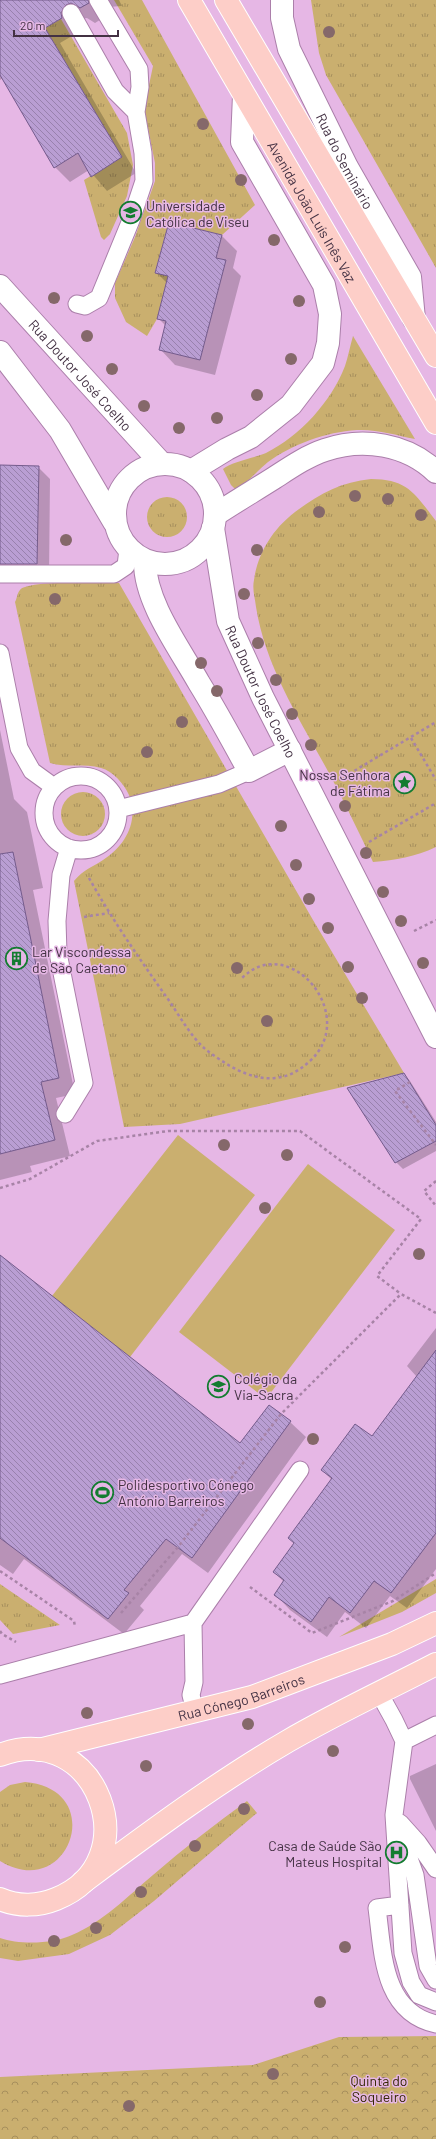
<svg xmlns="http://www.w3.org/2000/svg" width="436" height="2139" font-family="Barlow,sans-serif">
<defs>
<pattern id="grass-tufts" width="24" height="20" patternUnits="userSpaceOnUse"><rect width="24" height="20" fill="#caaf6f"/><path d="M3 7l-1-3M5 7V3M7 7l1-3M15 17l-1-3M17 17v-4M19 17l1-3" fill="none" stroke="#a68f5d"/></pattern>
<pattern id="forest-crowns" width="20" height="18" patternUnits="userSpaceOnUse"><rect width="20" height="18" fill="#caaf6f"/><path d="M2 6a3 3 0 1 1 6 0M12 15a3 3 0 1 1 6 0" fill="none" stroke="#a68f5d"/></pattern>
<pattern id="building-back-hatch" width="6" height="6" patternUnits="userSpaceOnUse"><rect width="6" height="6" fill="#b99ed3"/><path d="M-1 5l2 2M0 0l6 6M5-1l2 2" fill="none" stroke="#9881ad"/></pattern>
</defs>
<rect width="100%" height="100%" fill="#e6b7e5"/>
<path fill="url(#grass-tufts)" d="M114,0h28l113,205 -33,30 -53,-13 -14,50 13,4 -11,43 -10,17 -21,-14 -11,-24v-15l20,-46 20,-56v-18l-11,-54 9,-43z
M311,0h125v268l-110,-193 -7,-22z
M61,19l66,114 6,32 -6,31 -17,38 -6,6 -3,-3 -17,-57 38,-23 -77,-129z
M353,336l62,103c-19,-4 -39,-10 -58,-9 -31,2 -64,14 -89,32 -9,7 -23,24 -33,27l-4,-4 -8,-16c7,-7 31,-11 43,-16 34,-17 65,-51 79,-87 3,-9 5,-20 8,-30z
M371,479c37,0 44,15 65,42v326c-21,10 -40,13 -63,15 -14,-29 -28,-59 -43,-87 -29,-54 -64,-106 -74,-168 -1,-9 -4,-18 -2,-27 4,-28 19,-51 41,-68 24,-18 46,-30 76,-33z
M147 517a20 20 0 1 1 40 0a20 20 0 1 1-40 0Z
M119,583l194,337 91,153 -224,51 -56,3 -50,-246c10,-12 17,-13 29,-21 23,-15 36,-39 26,-65 -5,-11 -16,-24 -28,-27 -17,-5 -34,0 -51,-5l-35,-161c2,-3 2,-9 5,-12 7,-10 83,-7 99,-7z
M61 814a22 22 0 1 1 44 0a22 22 0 1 1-44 0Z
M436,1579v14l-34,19 -63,25z
M0,1584l60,41 -47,9 -13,-14z
M25,1782c84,7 44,121 -25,79v-69l10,-7z
M247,1801l10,12 -103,88 -44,34 -41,19 -51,7 -18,-3v-20c20,7 53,6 72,-3 31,-13 56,-39 81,-60 30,-26 61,-50 94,-74z"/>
<path fill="url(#forest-crowns)" d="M436,2036v103h-436v-62l253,-12 86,-28z"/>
<path fill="#caaf6f" d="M178,1135l77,60 -125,162 -78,-61z
M308,1164l87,66 -129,169 -87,-67z"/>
<path fill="#0003" d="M0,0h119l3,6 -14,1 -5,11 -8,5 -8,-5 -6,1 -4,14 -17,10 76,130 -29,18 -18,-21 -19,12 -15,-15 -52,-89 -3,2z
M222,236l15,15 -4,17 8,8 -26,99 -40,-10 -15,-16 6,-23 -8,-8 9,-35 -11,-11z
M0,466l38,1 12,12 -1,97 -49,4z
M0,730l14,69 13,13 16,76 -10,2 42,204 -19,4 14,58 -40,10 2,6 -32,8z
M404,1074l6,7 26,41v29l-33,18 -7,-7z
M0,1257l240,188 50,-23 16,15 -98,136 -26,-19 -42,52 4,4 -20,24 -100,-75 -11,15 -13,-9z
M436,1328v241l-29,39 -17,-12 -24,32 -21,-16 -18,25 -37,-27 -15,-16 9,-12 -10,-10 21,-28 37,-64 -10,-10 50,-32 45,-61 -10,-11z
M436,1764v67l-26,-52v-3z"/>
<path fill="url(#building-back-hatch)" stroke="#745b8c" d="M0,0h88l1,3 -9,5 -9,-5 -5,2 -5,8 1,5 -17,10 77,129 -31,20 -13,-24 -24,15 -54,-93z
M169,222l53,13 -6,23 10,2 -26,100 -41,-10 7,-29 -9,-2 11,-43 -13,-3z
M0,465l39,1 -2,98h-37z
M13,852l46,226 -18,4 14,58 -55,14v-300z
M404,1073l32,52v16l-41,22 -48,-75z
M0,1255l240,188 29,-38 22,16 -99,137 -26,-19 -42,51 5,3 -21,26 -108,-81z
M436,1350v183l-45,60 -17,-12 -24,32 -21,-16 -18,25 -37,-27 10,-15 -11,-8 21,-29 -6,-5 44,-60 -11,-8 34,-46 17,12z"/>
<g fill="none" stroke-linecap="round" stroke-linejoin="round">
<defs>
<path id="service" d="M71,13l44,78 21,21
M77,304l8,2 14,-8 32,-78 13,-39 -1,-28 -7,-41 4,-25 -1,-18 -41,-69
M0,574h114l12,-8 2,-17
M0,653l19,95 13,23 22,16
M44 813a37 37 0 1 1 74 0a37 37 0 1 1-74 0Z
M118,809l101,-25 30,-13
M65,1114l19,-31 -26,-130 -1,-32 4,-46 8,-27
M193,1623l107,-153
M0,1675l193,-52 1,59 -3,13 4,16
M379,1693l15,27 10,21 -10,74 9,138 8,29 8,13 17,7
M404,1741l32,-16
M400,1823l18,20 18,26
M401,1836l14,39 13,91 8,14
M400,1905l-23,3c6,44 5,104 59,116"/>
<g id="minor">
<path id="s1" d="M213,528l15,93 35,77 173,339"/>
<path d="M145,561c-1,40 35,88 54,122 18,29 34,59 50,88l41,-21"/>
</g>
<g id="tertiary">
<path id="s2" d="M0,286l162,178"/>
<path d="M0,352l60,78 54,92"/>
<circle cx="165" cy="514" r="50"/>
<path d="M191,471l36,-22 24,-12 40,-32 32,-42 5,-20 2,-29 -6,-29 -82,-143 2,-47"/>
<path d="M215,515c20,-13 40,-25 59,-37 17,-11 33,-22 51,-28 38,-13 82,-6 111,22"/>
</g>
<g id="secondary">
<path id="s3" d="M282,0v18l7,31 58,118 63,110 4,42"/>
</g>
<g id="primary">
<path id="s4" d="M189,0l247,423"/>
<path d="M226,0l210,356"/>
<path id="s5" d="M39,1750l213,-53 140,-53 44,-21"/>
<path d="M0,1755c97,-37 150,107 56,144 -17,7 -38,8 -56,0"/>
<path d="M83,1882c66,-49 133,-99 205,-141 48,-28 98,-51 148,-77"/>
</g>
</defs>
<use href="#service" stroke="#ab7faa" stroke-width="19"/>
<use href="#minor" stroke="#ab7faa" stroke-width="24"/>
<use href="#tertiary" stroke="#ab7faa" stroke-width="24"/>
<use href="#secondary" stroke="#ab7faa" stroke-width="24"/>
<use href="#primary" stroke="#fff" stroke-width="24"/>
<path stroke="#a783a6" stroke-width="2.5" stroke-dasharray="3 3" stroke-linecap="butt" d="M411,738l25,42
M339,780l97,-58
M369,842l67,-39
M89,878c24,43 52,83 81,124 10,15 21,34 34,46 19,15 46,33 71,30 14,-1 25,-8 35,-17 50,-46 -21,-130 -68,-83
M84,917l25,-4
M414,931l22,-11
M410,1082l-15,9 41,54
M436,1181l-12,10 12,15
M0,1188l30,-9 67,-38 71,-10h132l121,88 -44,57 24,18
M0,1571l74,50 1,6
M250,1587l62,46 81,-32 43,-28
M121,1613l57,-66 103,-133 120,-120 35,19
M0,1631l2,3 14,8"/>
<use href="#service" stroke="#fff" stroke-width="17"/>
<use href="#minor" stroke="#fff" stroke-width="22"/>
<use href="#tertiary" stroke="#fff" stroke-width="22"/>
<use href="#secondary" stroke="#fff" stroke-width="22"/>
<use href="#primary" stroke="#fdcec8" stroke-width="22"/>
</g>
<g fill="#85686a">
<circle cx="329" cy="32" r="6"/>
<circle cx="203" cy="124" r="6"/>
<circle cx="241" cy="180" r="6"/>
<circle cx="274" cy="240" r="6"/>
<circle cx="54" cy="298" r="6"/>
<circle cx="299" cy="301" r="6"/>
<circle cx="87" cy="336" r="6"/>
<circle cx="291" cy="359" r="6"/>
<circle cx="112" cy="369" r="6"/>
<circle cx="257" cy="395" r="6"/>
<circle cx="144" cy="406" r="6"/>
<circle cx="217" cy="418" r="6"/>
<circle cx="179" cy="428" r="6"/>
<circle cx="355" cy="496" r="6"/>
<circle cx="388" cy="499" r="6"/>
<circle cx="319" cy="512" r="6"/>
<circle cx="421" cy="515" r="6"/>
<circle cx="66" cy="540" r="6"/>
<circle cx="257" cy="550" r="6"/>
<circle cx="244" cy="594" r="6"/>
<circle cx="55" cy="599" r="6"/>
<circle cx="258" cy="643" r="6"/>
<circle cx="201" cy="663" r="6"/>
<circle cx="276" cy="680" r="6"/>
<circle cx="217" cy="691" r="6"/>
<circle cx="292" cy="714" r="6"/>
<circle cx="182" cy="722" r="6"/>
<circle cx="311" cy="745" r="6"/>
<circle cx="147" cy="752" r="6"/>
<circle cx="345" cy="806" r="6"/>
<circle cx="281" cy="826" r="6"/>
<circle cx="366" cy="853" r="6"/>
<circle cx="296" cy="865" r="6"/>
<circle cx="383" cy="892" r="6"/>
<circle cx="309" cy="899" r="6"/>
<circle cx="401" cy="921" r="6"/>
<circle cx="328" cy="928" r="6"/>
<circle cx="423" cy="963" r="6"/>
<circle cx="348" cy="967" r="6"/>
<circle cx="237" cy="968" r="6"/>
<circle cx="362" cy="998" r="6"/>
<circle cx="267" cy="1021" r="6"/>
<circle cx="224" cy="1145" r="6"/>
<circle cx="287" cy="1155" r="6"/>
<circle cx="265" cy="1208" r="6"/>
<circle cx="419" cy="1254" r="6"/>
<circle cx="313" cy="1439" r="6"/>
<circle cx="87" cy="1713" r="6"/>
<circle cx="248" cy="1724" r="6"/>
<circle cx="333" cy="1751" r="6"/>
<circle cx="146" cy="1766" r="6"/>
<circle cx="244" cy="1809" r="6"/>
<circle cx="195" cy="1846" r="6"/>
<circle cx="141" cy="1892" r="6"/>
<circle cx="96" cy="1928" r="6"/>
<circle cx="54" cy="1941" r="6"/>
<circle cx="345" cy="1947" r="6"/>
<circle cx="320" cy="2002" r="6"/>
<circle cx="273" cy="2074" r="6"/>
<circle cx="384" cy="2083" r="6"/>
<circle cx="129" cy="2106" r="6"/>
</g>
<defs>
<symbol id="university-ring" viewBox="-11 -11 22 22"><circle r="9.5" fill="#e6b7e5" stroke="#137c30" stroke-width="1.5"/><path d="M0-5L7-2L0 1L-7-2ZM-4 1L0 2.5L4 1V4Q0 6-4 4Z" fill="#137c30"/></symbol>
<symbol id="sight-ring" viewBox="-11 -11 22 22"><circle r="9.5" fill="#e6b7e5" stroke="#137c30" stroke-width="1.5"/><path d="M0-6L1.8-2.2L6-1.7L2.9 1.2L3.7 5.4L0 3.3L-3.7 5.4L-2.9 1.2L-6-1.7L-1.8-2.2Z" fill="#137c30"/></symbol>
<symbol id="building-ring" viewBox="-11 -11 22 22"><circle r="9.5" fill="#e6b7e5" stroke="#137c30" stroke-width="1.5"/><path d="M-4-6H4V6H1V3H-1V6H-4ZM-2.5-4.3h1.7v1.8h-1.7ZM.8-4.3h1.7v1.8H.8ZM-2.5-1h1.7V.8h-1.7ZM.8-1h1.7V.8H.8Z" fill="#137c30"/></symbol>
<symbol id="school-ring" viewBox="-11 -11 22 22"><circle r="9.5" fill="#e6b7e5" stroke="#137c30" stroke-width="1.5"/><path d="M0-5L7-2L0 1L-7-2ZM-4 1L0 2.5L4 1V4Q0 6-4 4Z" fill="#137c30"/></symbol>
<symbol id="stadium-ring" viewBox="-11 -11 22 22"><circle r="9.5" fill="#e6b7e5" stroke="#137c30" stroke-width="1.5"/><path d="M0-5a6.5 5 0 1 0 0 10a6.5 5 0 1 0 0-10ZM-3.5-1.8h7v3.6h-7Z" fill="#137c30"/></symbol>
<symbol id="hospital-ring" viewBox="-11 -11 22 22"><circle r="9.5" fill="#e6b7e5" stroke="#137c30" stroke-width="1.5"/><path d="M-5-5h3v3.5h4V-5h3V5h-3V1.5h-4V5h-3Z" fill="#137c30"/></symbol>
</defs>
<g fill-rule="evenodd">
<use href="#university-ring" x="118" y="200" width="25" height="25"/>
<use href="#sight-ring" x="392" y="770" width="25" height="25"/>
<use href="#building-ring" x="4" y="946" width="25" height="25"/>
<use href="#school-ring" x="206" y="1374" width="25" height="25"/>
<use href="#stadium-ring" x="90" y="1480" width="25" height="25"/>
<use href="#hospital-ring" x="384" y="1840" width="25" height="25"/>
</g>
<g text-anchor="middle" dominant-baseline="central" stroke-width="3" stroke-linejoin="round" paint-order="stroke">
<g font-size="14" fill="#433143" stroke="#e6b7e5">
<text stroke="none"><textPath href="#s3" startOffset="175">Rua do Seminário</textPath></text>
<text stroke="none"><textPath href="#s4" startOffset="245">Avenida João Luís Inês Vaz</textPath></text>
<text stroke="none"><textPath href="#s2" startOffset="120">Rua Doutor José Coelho</textPath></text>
<text stroke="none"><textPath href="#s1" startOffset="172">Rua Doutor José Coelho</textPath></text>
<text stroke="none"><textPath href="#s5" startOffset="209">Rua Cónego Barreiros</textPath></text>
</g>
<g font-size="14" fill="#433143" stroke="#e6b7e5" text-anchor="start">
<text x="146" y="205">Universidade<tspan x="146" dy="16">Católica de Viseu</tspan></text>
<text x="390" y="774" text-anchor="end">Nossa Senhora<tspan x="390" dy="16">de Fátima</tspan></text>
<text x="32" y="951">Lar Viscondessa<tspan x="32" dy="16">de São Caetano</tspan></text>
<text x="234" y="1378">Colégio da<tspan x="234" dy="16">Via-Sacra</tspan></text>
<text x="118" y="1484">Polidesportivo Cónego<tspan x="118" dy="16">António Barreiros</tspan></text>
<text x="382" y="1845" text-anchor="end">Casa de Saúde São<tspan x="382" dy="16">Mateus Hospital</tspan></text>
</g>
<g font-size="14" fill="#352805" stroke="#e6b7e5">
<text x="379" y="2080">Quinta do<tspan x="379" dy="16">Soqueiro</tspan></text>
</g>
</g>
<path d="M14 30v6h104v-6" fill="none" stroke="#433143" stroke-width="2"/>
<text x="20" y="30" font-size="12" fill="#433143" stroke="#e6b7e5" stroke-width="3" paint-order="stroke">20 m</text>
</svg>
